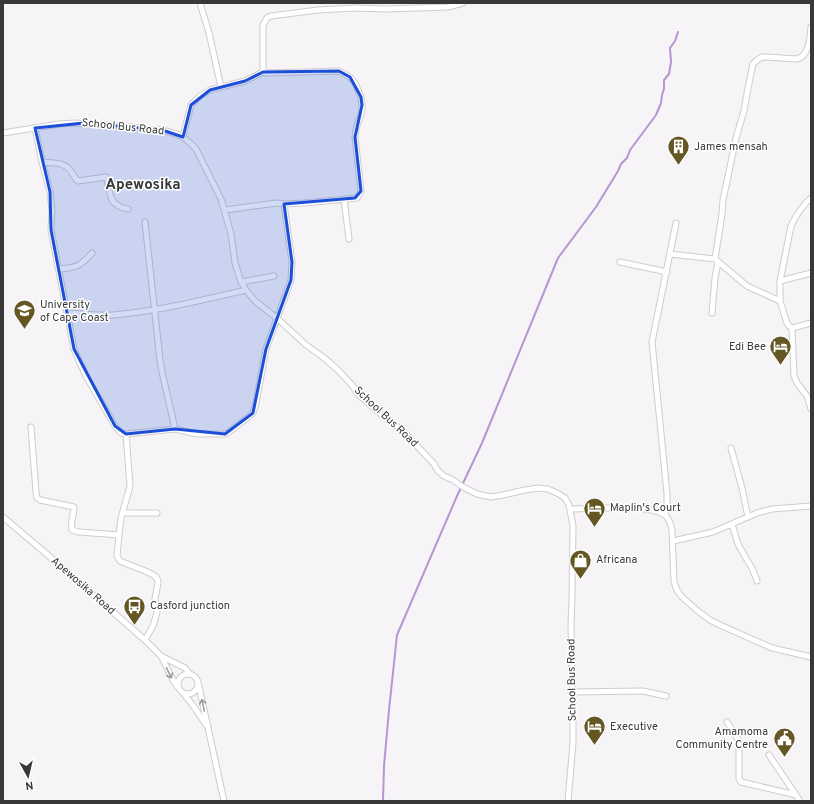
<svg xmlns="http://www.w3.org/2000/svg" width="814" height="804" font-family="Overpass,sans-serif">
<rect width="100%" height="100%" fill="#f6f4f7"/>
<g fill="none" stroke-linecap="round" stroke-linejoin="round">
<path stroke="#b795d1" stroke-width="2" d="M383,801l1,-35 5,-56 8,-75 60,-139 25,-53 76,-185 38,-51 22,-36 3,-7 6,-6 3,-8 26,-35 5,-12 1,-8 2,-6v-9l5,-6 2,-12 -1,-14 5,-7 3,-9"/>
<defs>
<path id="street" d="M263,72v-47l4,-7 4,-2 47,-6 37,-2 31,1 62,-2 15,-4
M221,87l24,-6 18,-9 3,1 73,-2 11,6 5,6 6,14 1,8v6l-6,18 -1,8 6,54 -4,7 -53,5 -20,1 -7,-1 -52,7
M35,128l7,34 8,30 2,19 -1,19 23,119 6,14 6,13 29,50 6,7 5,1 49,-5 22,5h28l4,-2 9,-7 15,-12 3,-10 10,-54 25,-69 1,-18 -8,-58
M3,133l56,-9 16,-1 51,3 17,3 19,1c17,4 22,6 34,19l25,50 10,35 4,29 6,19 5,8 9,11 23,18 28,26 17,12 14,12 15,16 6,9 25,22 20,15 31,33 4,7 6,5 9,4 10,7 14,7 14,3 12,-2 22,-5 13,-2 10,1 11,5 6,4 4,7 4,21 -1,71 -1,28 2,82v36l-5,58
M183,136l8,-31 9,-9 10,-6 11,-3 -12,-54 -9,-30
M42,162c10,1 22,0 28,8 3,4 4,8 8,11l28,-4 1,1c3,17 2,28 21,31
M811,198c-9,8 -15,17 -20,28l-11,55v20l7,22 2,3 3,2 2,48 3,7 10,13 4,13
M344,199l5,40
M145,222l15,138 2,12 13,57
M670,254l45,5 32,27 33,15
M715,259l7,-45 1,-14 13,-62 8,-27 4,-23 5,-24 4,-4 5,-3h5l30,2c12,-3 13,-21 14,-32
M620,262l47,10
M59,269c17,-1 22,-3 33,-16
M780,281l31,-8
M241,282l33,-6
M67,313c15,1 31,3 46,2 45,-4 90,-15 133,-25
M712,313l3,-35 3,-16
M792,328l19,-5
M31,427l5,65 1,6 3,2 34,7c0,8 -4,15 -2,23l7,2 40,3
M126,434l4,52 -9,32 -2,17 -2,21 3,5c10,5 28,9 36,16 2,2 2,3 2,6l-3,16 2,13 -1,4 -3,10 -8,14
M731,448l11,40 6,29
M570,509c20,0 82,-6 96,7 4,4 5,9 6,14l2,52 3,8 4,6 18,16 11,8 10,5 52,23 39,9
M123,513h34
M665,515l2,-10v-11l-15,-152 24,-119
M3,517l39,33 103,90 16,16 24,12 5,6
M732,524l6,20 9,16 5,8 5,13
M673,541l40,-9 44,-19 15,-4 39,-3
M161,656l12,24 4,6
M178 684a10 10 0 1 1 20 0a10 10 0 1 1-20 0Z
M198,682l26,119
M573,692l70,-1 23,5
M183,693l9,11 15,22
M727,722l12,19v38l2,3 55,13
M769,755l31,46"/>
</defs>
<use href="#street" stroke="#cecccf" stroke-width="7"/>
<use href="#street" stroke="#fff" stroke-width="5"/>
</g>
<defs><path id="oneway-shaft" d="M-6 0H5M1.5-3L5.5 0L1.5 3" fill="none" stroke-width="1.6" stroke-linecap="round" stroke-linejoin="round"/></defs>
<g stroke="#9c9c9c">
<use href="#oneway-shaft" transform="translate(169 673) rotate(64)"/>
<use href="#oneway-shaft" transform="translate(203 705) rotate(-102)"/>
</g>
<path fill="#1d4ed8" fill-opacity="0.2" stroke="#1d4ed8" stroke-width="3" stroke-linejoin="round" d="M339,71l11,6 11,20 1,8 -7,32 6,54 -6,7 -71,6 8,58 -1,18 -25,69 -13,64 -28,21 -50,-5 -49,5 -11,-8 -41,-77 -23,-119 -1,-38 -15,-64 49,-5 78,7 21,7 8,-32 19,-15 35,-9 18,-9z"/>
<defs>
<symbol id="building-pin" viewBox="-11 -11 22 30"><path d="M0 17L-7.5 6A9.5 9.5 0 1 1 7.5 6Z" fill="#645724" stroke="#fff"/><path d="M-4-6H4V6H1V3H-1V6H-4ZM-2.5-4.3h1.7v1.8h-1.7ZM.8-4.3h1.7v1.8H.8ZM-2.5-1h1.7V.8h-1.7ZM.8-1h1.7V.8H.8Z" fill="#fff"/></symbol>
<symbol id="university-pin" viewBox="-11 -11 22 30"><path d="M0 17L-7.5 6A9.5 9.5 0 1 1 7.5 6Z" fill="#645724" stroke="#fff"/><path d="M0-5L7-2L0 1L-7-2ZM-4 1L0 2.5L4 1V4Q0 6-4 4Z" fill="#fff"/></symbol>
<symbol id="hotel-pin" viewBox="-11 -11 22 30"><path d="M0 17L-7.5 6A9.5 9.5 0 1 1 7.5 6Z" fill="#645724" stroke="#fff"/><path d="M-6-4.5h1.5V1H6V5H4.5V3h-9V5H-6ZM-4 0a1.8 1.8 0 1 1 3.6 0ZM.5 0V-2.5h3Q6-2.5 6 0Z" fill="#fff"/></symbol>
<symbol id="shop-pin" viewBox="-11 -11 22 30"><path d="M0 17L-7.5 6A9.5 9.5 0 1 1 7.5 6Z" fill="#645724" stroke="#fff"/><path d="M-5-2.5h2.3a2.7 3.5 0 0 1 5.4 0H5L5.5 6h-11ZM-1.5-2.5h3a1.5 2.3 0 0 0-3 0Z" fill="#fff"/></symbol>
<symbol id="bus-pin" viewBox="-11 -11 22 30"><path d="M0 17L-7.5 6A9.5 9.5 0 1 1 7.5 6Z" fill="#645724" stroke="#fff"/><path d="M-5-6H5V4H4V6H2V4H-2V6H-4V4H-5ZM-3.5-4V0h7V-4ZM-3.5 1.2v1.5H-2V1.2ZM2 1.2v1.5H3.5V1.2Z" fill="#fff"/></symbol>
<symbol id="civic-pin" viewBox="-11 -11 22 30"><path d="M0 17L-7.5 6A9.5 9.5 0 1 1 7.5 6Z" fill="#645724" stroke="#fff"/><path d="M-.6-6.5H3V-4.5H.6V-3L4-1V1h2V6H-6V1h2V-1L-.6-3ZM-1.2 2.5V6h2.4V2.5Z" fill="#fff"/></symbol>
</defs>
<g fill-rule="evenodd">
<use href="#building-pin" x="666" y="134" width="25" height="34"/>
<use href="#university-pin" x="12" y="298" width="25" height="34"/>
<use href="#hotel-pin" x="768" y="334" width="25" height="34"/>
<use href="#hotel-pin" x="582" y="496" width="25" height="34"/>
<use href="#shop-pin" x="568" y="548" width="25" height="34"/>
<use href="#bus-pin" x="122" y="594" width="25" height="34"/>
<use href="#hotel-pin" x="582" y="714" width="25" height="34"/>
<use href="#civic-pin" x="772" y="726" width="25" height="34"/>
</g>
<g text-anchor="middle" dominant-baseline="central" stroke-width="3" stroke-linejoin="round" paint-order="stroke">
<g font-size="11" fill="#393839" stroke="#fff">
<text transform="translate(123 127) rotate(6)">School Bus Road</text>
<text transform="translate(386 417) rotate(43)">School Bus Road</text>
<text transform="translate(83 586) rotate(41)">Apewosika Road</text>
<text transform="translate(572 680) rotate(-91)">School Bus Road</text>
</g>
<g font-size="11" fill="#393839" stroke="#fff" text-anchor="start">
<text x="694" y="147">James mensah</text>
<text x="40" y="305">University<tspan x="40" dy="13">of Cape Coast</tspan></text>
<text x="766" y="347" text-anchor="end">Edi Bee</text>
<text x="610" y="508">Maplin's Court</text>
<text x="596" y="560">Africana</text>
<text x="150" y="606">Casford junction</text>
<text x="610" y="727">Executive</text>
<text x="768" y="732" text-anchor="end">Amamoma<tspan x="768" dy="13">Community Centre</tspan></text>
</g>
<g font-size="15" font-weight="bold" fill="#393839" stroke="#fff">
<text x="143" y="185">Apewosika</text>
</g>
</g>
<rect width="814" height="804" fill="none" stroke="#393839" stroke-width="8"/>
<g transform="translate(28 776) rotate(172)" stroke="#ffffff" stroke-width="3" paint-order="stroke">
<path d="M0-3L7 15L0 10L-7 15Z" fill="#393839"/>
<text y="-6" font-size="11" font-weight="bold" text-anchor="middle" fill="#393839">N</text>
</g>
</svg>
